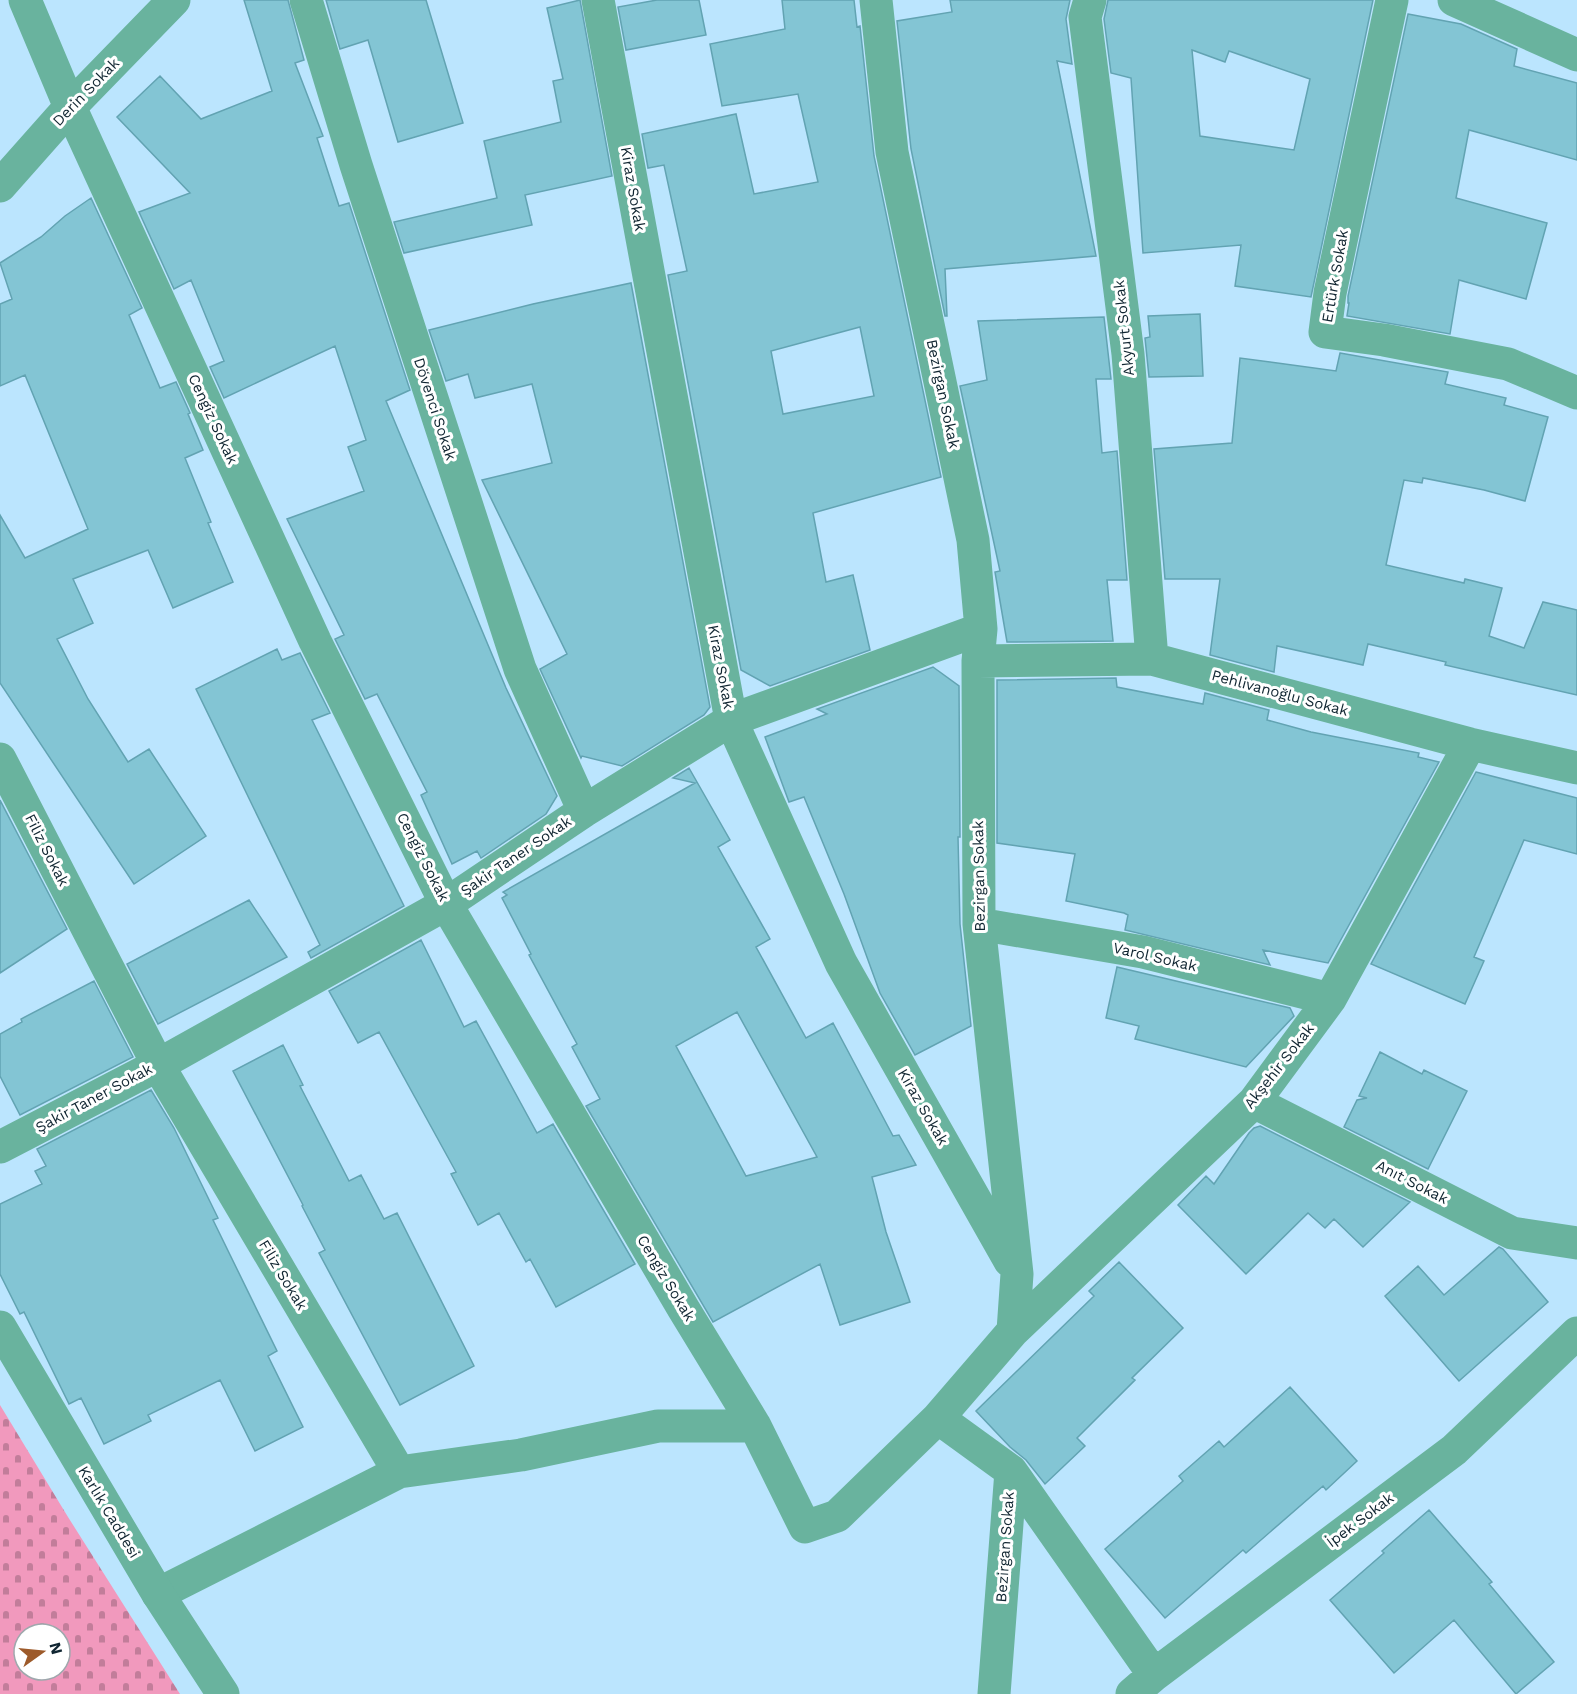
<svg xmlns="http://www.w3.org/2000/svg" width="1577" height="1694" font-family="'Work Sans',sans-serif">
<defs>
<pattern id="cemetery-stones" width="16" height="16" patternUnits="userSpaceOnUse" patternTransform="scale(1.5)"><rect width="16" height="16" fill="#f199bd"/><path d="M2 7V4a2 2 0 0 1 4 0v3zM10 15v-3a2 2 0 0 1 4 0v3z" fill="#c27d9a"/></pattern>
</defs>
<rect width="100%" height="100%" fill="#bbe5fe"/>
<path fill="url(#cemetery-stones)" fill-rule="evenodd" d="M0,1405l68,112 112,177h-180zM24,1634h36v36h-36z"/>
<path fill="#83c5d4" stroke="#62a3b2" stroke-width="1.5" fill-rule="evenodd" d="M244,0h44l16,60 -9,3 28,73 -6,2 22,68 10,-3 61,187 -24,11 120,287 51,108 -11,18 -65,44 -4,-7 -25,13 -31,-69 6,-3 -50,-98 -12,5 -30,-60 9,-4 -57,-116 77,-28 -16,-44 18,-7 -31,-94 -111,52 -14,-31 14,-6 -33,-81 -17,9 -35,-77 51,-19 -73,-76 43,-41 41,43 71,-28z
M326,0h100l37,123 -65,19 -30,-102 -28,9z
M580,0l32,176 -87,19 7,30 -128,28 -10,-31 103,-24 -13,-57 77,-19 -8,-41 10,-2 -16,-71z
M657,0h42l7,35 -80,15 -8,-43z
M782,0h72l3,27 3,-1 14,130 67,321 -128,36 13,69 27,-7 17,75 -100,36 -29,-16 -73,-395 19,-4 -23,-106 -16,3 -6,-34 94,-20 18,80 64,-12 -20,-88 -76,12 -12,-62 75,-15zM860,327l14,69 -91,18 -12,-63z
M950,0h120l-4,19 6,45 -15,-3 39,195 -151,13 2,47h-2l-34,-167 -14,-128 55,-9z
M1108,0h265l-62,297 -76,-11 6,-41 -98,8 -12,-175 -20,-5 -7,-54zM1192,50l33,12 4,-11 81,28 -16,71 -94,-14z
M1408,14l53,10 56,25 -3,17 63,17v77l-108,-30 -13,68 91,25 -21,76 -67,-19 -9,54 -103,-18 2,-13h-1v-7z
M91,198l51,110 -13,7 31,73 16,-6 14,31 -2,1 15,36 -18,8 26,64 -3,1 25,59 -60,26 -25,-58 -75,29 20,44 -36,16 31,60 40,63 21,-13 57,87 -72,48 -134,-201v-168l25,43 63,-29 -63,-154 -25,11v-82l12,-5 -12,-36 41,-26 24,-21z
M631,283l79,424 -6,8 -82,51 -40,-10 -1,2 -41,-89 27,-15 -85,-174 70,-17 -20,-79 -57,14 -7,-24 -22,7 -17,-51 104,-26z
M1200,314l3,62 -54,1 -4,-39 5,-1 -2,-21z
M1104,317l7,62h-15l6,74 15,-2 10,129h-20l6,61 -106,1 -12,-70 5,-1 -40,-185 27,-6 -9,-59z
M1340,353l108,19 -3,12 61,14 -2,7 44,12 -23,84 -41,-11 -61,-12 -1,5 -18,-3 -18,85 78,18 1,-4 37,9 -13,48 35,12 19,-46 34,8v85l-132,-30 1,-3 -78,-18 -5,21 -86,-19 -3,26 -64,-17 10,-76h-55l-11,-130 78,-6 8,-85 96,13z
M277,649l5,11 18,-7 30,60 -18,7 92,186 -93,52 -3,-6 12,-7 -124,-256z
M933,667l26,19 1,151h-2l2,87 11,102 -56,29 -35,-62 -36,-99 -40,-97 -15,5 -24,-65 62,-23 -10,-5z
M1116,678l1,9 86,17 2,-11 64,17 -2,10 44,12 108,21 -1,4 21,5 -111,201 -65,-13 7,15 -145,-35 3,-15 -4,-2 -58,-12 9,-47 -78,-11v-163z
M689,768l41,72 -12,7 52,92 -14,8 50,91 27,-15 60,113 6,-1 17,30 -44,12 14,55 24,70 -70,23 -20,-61 -107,58 -127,-216 14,-7 -28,-52 5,-3 -48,-89 2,-1 -29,-56 5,-3 -4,-3 192,-109 -22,-5zM737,1012l80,145 -71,19 -70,-130z
M1476,772l101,26v56l-53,-14 -50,117 10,4 -19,43 -94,-40z
M0,800l67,129 -67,44z
M249,900l38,57 -129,67 -31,-60z
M421,940l43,87 12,-6 61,112 16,-9 82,140 -79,43 -26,-48 -4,3 -27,-49 -21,12 -27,-51 5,-2 -77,-140 -21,11 -29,-52z
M1117,967l173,41 4,8 -48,51 -111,-28 4,-13 -33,-8z
M94,981l39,76 -113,58 -20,-39v-42l22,-12 -1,-3z
M283,1045l20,40 -3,1 49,95 12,-6 23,44 13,-6 77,153 -74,39 -81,-152 6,-3 -23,-44 1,-1 -70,-134z
M1380,1052l42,22 2,-4 43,21 -39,78 -84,-42 13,-27 10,-2 -8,-2z
M151,1090l23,38 44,90 -5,2 64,131 -9,5 35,71 -48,24 -35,-71 -72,35 3,6 -47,23 -23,-46 -12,6 -45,-92 -4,2 -20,-40v-70l42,-20 -7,-13 11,-5 -9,-17z
M1260,1126l150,76 -47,45 -29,-28 -9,9 -17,-15 -62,61 -68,-69 28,-29 8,8 35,-51 5,-5z
M1499,1247l4,2 45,53 -89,79 -74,-85 33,-30 26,29z
M1119,1262l64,66 -51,50 3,2 -58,58 8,8 -40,38 -19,-24 -16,-13 -34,-36 118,-115 -5,-5z
M1290,1387l67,74 -31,29 -3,-4 -77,67 -3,-3 -78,68 -60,-69 78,-68 -4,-5 40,-35 5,6z
M1429,1510l63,72 -3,2 65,78 -38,32 -62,-74 -60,53 -64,-73 54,-47 -2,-2z"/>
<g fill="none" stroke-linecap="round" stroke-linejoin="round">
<path stroke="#69b39e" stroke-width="33" d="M25,0l45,107 245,534 131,263 237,404 72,118 50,101 32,-11 101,-98
M306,0l50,165 164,504 64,142
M598,0l133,720 110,243 169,298
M876,0l16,152 81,388 8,89 -3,32 1,263 38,350 -4,57 -75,87 73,53 -17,223
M1090,0l-5,17 43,337 24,305
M1392,0l-62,293 -5,39 59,8 124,24 69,29
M0,186l70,-79 104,-107
M978,661l174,-2 318,85 107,24
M0,759l158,306 241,407 122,-17 137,-29h97
M979,924l164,28 187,47
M1254,1102l258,131 65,10
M0,1147l158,-82 288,-161 138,-93 147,-91 250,-91
M1013,1331l241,-229 76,-103 140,-255
M1011,1471l143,204
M158,1594l241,-122
M1132,1694l22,-19 300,-225 123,-117"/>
<path stroke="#69b39e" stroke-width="33" d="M1454,0l123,55
M0,1327l158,267 65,100"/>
</g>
<g text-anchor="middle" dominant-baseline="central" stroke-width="6" stroke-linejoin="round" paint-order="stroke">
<g font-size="15" fill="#102531" stroke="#fff">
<text transform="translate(86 92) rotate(-46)">Derin Sokak</text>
<text transform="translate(633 189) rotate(80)">Kiraz Sokak</text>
<text transform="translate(1335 276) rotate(-80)">Ertürk Sokak</text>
<text transform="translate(1124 328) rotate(-96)">Akyurt Sokak</text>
<text transform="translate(943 394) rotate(78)">Bezirgan Sokak</text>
<text transform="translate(435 409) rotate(72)">Dövenci Sokak</text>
<text transform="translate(213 419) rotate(65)">Cengiz Sokak</text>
<text transform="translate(721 667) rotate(79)">Kiraz Sokak</text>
<text transform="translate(1280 693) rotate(15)">Pehlivanoğlu Sokak</text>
<text transform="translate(47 850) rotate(63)">Filiz Sokak</text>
<text transform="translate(516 856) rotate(-34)">Şakir Taner Sokak</text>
<text transform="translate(423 857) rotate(63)">Cengiz Sokak</text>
<text transform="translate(979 876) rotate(-91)">Bezirgan Sokak</text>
<text transform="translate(1155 957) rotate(13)">Varol Sokak</text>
<text transform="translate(1279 1066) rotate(-52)">Akşehir Sokak</text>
<text transform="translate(94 1098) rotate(-28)">Şakir Taner Sokak</text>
<text transform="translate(923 1107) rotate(60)">Kiraz Sokak</text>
<text transform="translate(1412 1182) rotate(27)">Anıt Sokak</text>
<text transform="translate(283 1275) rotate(59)">Filiz Sokak</text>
<text transform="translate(666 1278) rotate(59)">Cengiz Sokak</text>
<text transform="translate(109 1512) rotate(59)">Karlık Caddesi</text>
<text transform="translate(1360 1520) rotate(-37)">İpek Sokak</text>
<text transform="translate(1005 1547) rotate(-86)">Bezirgan Sokak</text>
</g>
</g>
<g transform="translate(42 1652) rotate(75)"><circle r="28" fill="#ffffff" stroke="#9fa8ad" stroke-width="1.5"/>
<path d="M0-4.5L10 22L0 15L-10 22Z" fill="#9d5a2a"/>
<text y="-9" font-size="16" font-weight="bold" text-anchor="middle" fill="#102531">N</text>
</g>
</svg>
